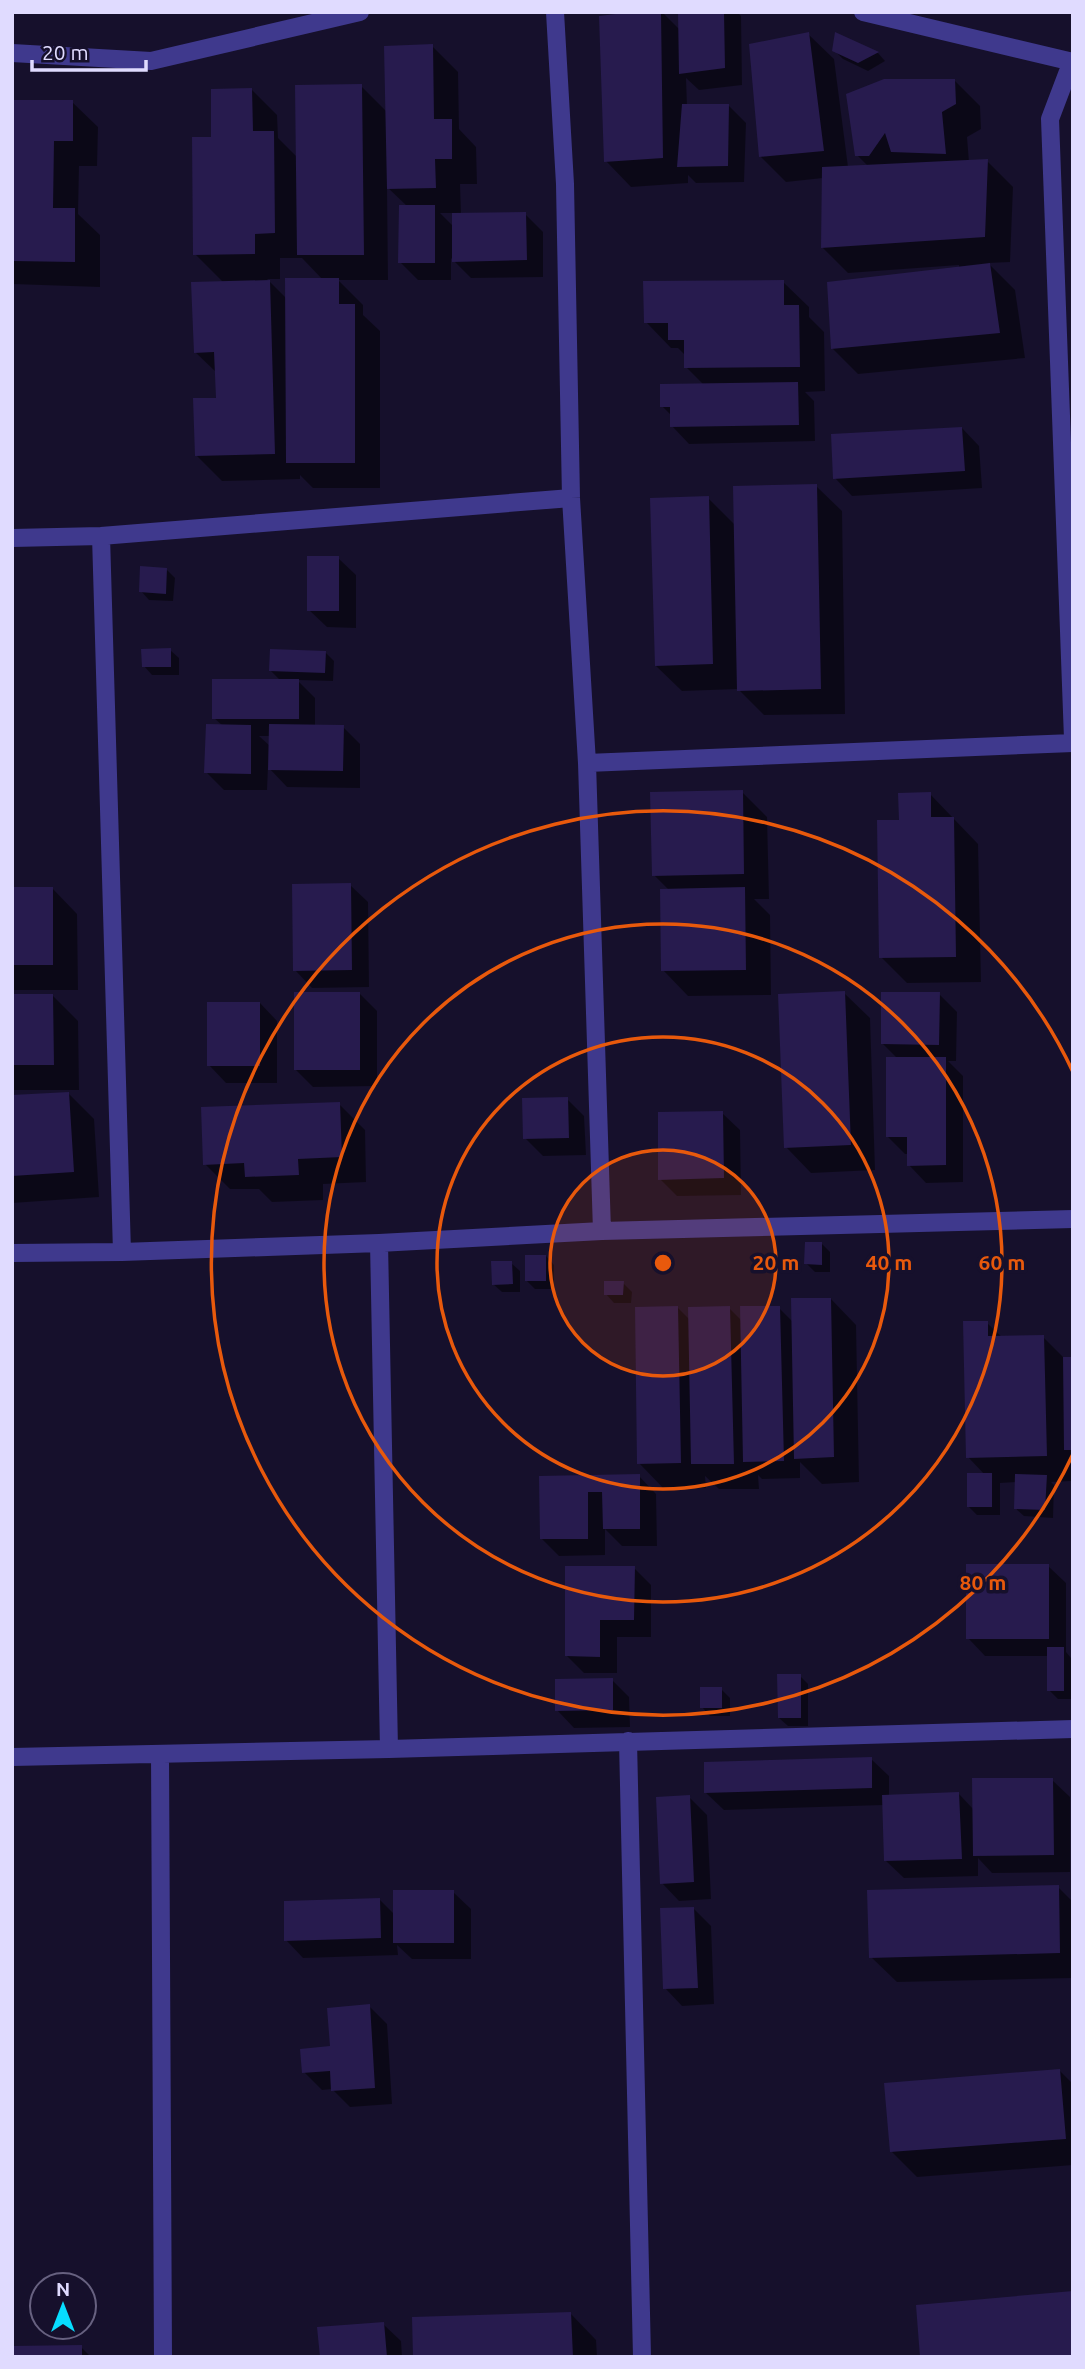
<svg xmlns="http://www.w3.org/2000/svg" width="1085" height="2369" font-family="Ubuntu,sans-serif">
<rect width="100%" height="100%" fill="#16102c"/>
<path fill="#0007" fill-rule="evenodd" d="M647,12h15l19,19 -1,-19h57l4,4 1,69 -43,5 -13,-12 1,28h42l17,17 -2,59 -48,1 -8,-8v8l-57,4 -25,-26z
M808,34l26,25 14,108 20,-1 -11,-11 -9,-60 106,-15 26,26 1,23 -14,8 2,25 18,-1 26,26 -3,75 -22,1 27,27 10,68 -167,16 -26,-26 127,-80v-3l-111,8 -26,-26 1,-69 -37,4 -26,-26z
M836,34l42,19 7,8 -17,10 -25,-12 -9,-9z
M432,46l26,26 1,57 17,18 1,37h-17l1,31 64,-1 18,18v45l-72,1 -20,-20v22h-33l-18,-18 8,-55 -21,-20 1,93h-50l25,25v10l17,16v157h-67l-13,-13v4l-78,2 -25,-25 20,-56v-27l-22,-21 29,-69 -29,-29 18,-115 39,-49 25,25 1,23 19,19 64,-71 26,26zM440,213h14v14zM280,258h22l21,22 -36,19 -20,-20h13z
M12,102h60l26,25 -1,39h-18l-1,48 22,21v52l-88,-3z
M783,282l26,25v10l15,15 1,59 -20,1 9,9 1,40 -126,3 -17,-18v-10l-10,-10 42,-21 -18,-18v-11l-8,-8h-7l-25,-26z
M962,428l17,18 3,42 -130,8 -17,-18z
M816,486l26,25 3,203 -81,1 -26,-26 -56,2 -26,-25 52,-168 28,28z
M338,558l18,17v53l-29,-1 -18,-17z
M167,570l8,8 -2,23 -24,-1 -8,-9z
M170,650l9,8v17h-27l-8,-9z
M325,652l9,9 -1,20 -36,-1 18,18v29h28l17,17v44l-73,-1 -19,-20 -1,23h-43l-18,-18 17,-46 -9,-8 67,-37 -10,-10zM259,736h11v10z
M742,792l25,25 2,82h-15l16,16 1,80 -83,1 -25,-26 6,-80 -15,-15z
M930,794l48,50 3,138 -74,1 -26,-26 19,-135z
M350,885l18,17 1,85 -57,1 -17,-18z
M52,888l25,26 1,76h-66v-101z
M359,993l18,18v75l-64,1 -17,-17z
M844,993l26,25 5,152 -64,3 -25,-26z
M939,994l18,18 -1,49h-8l15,15v106l-37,1 -17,-18v-11h-4l-18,-18 11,-77 -16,-16z
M52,995l26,26 1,69h-67v-94z
M260,1003l17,18v62h-51l-17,-18z
M68,1093l26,26 5,78 -87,6v-106z
M567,1099l17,17 2,39 -43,1 -18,-18z
M339,1104l26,26 1,52 -43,2v16l-51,2 -13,-13h-29l-25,-25z
M722,1113l18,17 1,65 -64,1 -17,-17z
M822,1244l8,8v20h-15l-9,-9z
M546,1256l8,9v24h-19l-9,-9z
M511,1263l9,8v21h-18l-9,-8z
M623,1283l9,9 -1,11h-17l-8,-9z
M831,1299l25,26 3,157 -37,2 -22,-22v16l-38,1 -4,-4 1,14h-40l-14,-13 1,12 -42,1 -25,-26 39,-155 12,12 39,-12 13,13 37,-13 14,14z
M987,1323l16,15 40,-1 22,22 8,-1 -2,123 -20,1 3,3 -1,33 -29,-2 -9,-8 1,-26 -16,1v32h-23l-9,-9 17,-31 -17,-18z
M639,1476l17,18 1,52h-35l-17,-17v26l-46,1 -17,-17 -1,-62z
M1048,1566l18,17v69l5,6v41h-13l-9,-9v-34h-64l-17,-18z
M634,1568l17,17v52h-34v36h-33l-18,-18z
M800,1676l8,8v42h-20l-9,-8z
M612,1680l17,17 1,30 -56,1 -17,-18z
M721,1689l9,9v18h-20l-8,-9z
M871,1759l18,17v20l70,-2 15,16 78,-30 18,17v75l-78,1 -14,-15v18l-74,2 -18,-17 -2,-56 -160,5 -18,-17z
M689,1797l18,18 4,84 -32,2 -17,-18z
M1058,1887l15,15v76l-176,4 -26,-25z
M453,1892l18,17v50h-59l-15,-14 1,10 -95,3 -17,-18 93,-41 16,16z
M694,1909l17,17 3,78 -32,2 -17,-18z
M369,2006l18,18 5,80 -42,3 -18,-18 -10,1 -18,-18 28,-24z
M1060,2071l13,13v81l-156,12 -25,-25z
M571,2314l25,26 1,17h-182z
M383,2324l18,17 1,16h-80z
M81,2347l10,10h-79z"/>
<path fill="#271b4e" d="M632,12h29l2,146 -59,4 -5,-146z
M678,12h46l1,56 -46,6z
M809,32l15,119 -65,6 -10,-113z
M835,32l44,20 -21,11 -26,-12z
M433,44l1,75h18v40h-17l1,29 -49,1 -3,-143z
M884,79h71l1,25 -14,8 4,42 -55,-2 -6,-19 -16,23h-14l-9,-62z
M362,84l2,171h-67l-2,-170z
M252,88l1,43h21l1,102 -20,1v20l-62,1 -1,-118h19v-48z
M12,100h61v41h-19l-1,67h22v54l-63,-1z
M682,104h47l-1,62 -51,1z
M988,159l-3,78 -164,11 1,-81z
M399,205h36v58h-37z
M526,212l1,48 -75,2v-49z
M990,263l10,70 -169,16 -4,-67z
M285,278h54v26h16v159h-69z
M270,280l5,174 -80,2 -2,-58h23l-2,-46 -20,1 -3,-71z
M784,280v25h15l1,62 -116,1v-28h-16v-17h-24l-1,-42z
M798,382l1,43 -129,2v-20h-10v-23z
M962,427l3,44 -132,8 -2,-45z
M817,484l4,205 -84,2 -4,-205z
M709,496l4,168 -58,2 -5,-168z
M307,556h32v55h-32z
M140,566l27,2 -1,26 -27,-2z
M171,648v19h-29l-1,-18z
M270,649l56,2 -1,22 -56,-2z
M212,679h87v40h-87z
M206,724l45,1v49l-47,-1z
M269,724l75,1 -1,46 -75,-1z
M743,790l1,84 -92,2 -2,-84z
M931,792v25h23l2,140 -77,1 -2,-138h22l-1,-27z
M351,883l1,87 -59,1 -1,-87z
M12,887h41v78h-41z
M745,887l1,83 -85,1 -1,-82z
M845,991l6,154 -67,3 -6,-154z
M294,992h66v78h-66z
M881,992h59l-1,53 -58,-1z
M12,994h41l1,71h-42z
M207,1002h53v64h-53z
M886,1057h60v108l-39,1v-29h-21z
M69,1092l5,80 -62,4v-81z
M568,1097l1,41 -46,1 -1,-41z
M340,1102l2,55 -44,2 1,16 -54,2 -1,-14 -41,2 -2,-58z
M723,1111l1,67 -66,2v-68z
M805,1242h17v23l-18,-1z
M525,1255h21v26h-21z
M491,1261h21l1,23 -21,1z
M604,1281h20l-1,14h-19z
M791,1298h40l3,159 -40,2z
M678,1306l3,157 -44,1 -2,-157z
M730,1306l4,158h-43l-3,-157z
M740,1306h40l4,155 -41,1z
M963,1321h25v15l56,-1 3,121 -81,2z
M1063,1357h10v93h-9z
M967,1473h25v34h-25z
M640,1474v55h-37l-1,-37h-14v47h-48l-1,-63z
M1015,1474l32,1 -2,35 -31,-1z
M966,1564h83v75h-83z
M565,1566h70l-1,54h-34v37l-35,-1z
M1047,1647h17v44h-17z
M777,1674h24v44h-23z
M613,1678v32l-58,1v-32z
M700,1687h22v21h-22z
M872,1757v31l-168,5v-31z
M972,1778h81l1,77 -81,1z
M959,1792l3,67 -78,2 -2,-66z
M690,1795l4,87 -34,2 -4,-87z
M1059,1885l1,68 -191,5 -2,-68z
M393,1890h61v53h-61z
M380,1898l1,40 -97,3v-40z
M694,1907l4,81 -35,1 -3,-81z
M370,2004l5,84 -44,3 -1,-20 -28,2 -2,-24 30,-3 -3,-38z
M1060,2069l6,70 -176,13 -6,-69z
M1073,2291v66h-153l-4,-52z
M571,2312l2,45h-160l-1,-40z
M384,2322l3,35h-67l-3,-30z
M82,2345v12h-70v-11z"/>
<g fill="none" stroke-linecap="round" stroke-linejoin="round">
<path stroke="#3f398d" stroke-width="18" d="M555,12l10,172 6,314 16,265 486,-20
M863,12l210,50
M12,53l139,8 209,-49
M1072,61l-22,58 23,620
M12,538l89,-2 470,-38
M587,763l15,468
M379,1243l10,506
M122,1252l257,-9 223,-12 471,-12
M12,1253l110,-1 -21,-716
M628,1741l14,616
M160,1754l3,603
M12,1757l377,-8 684,-20"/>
</g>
<circle cx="663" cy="1263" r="113" fill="#e8590c" fill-opacity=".12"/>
<g fill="none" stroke="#e8590c" stroke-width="3.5">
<circle cx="663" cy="1263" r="113"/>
<circle cx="663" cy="1263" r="226"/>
<circle cx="663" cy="1263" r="339"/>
<path d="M1073 1454A452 452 0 1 1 1073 1072"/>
</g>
<circle cx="663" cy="1263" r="10" fill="#e8590c" stroke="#16102c" stroke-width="3.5"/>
<g font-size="21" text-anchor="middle" font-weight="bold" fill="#e8590c" stroke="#16102c" stroke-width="7" stroke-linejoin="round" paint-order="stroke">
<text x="776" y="1270">20 m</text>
<text x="889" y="1270">40 m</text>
<text x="1002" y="1270">60 m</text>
<text x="983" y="1590">80 m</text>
</g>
<rect width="1085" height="2369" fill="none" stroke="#e0dbff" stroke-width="28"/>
<g transform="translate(63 2306)"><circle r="33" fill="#16102c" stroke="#676180" stroke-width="2"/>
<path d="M0-5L12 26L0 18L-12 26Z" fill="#07ddff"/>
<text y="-10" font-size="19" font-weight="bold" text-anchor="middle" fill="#e0dbff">N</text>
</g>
<path d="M32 60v10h114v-10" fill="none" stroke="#e0dbff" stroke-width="3.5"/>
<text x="42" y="60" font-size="21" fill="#e0dbff" stroke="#16102c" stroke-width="5" paint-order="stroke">20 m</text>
</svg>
